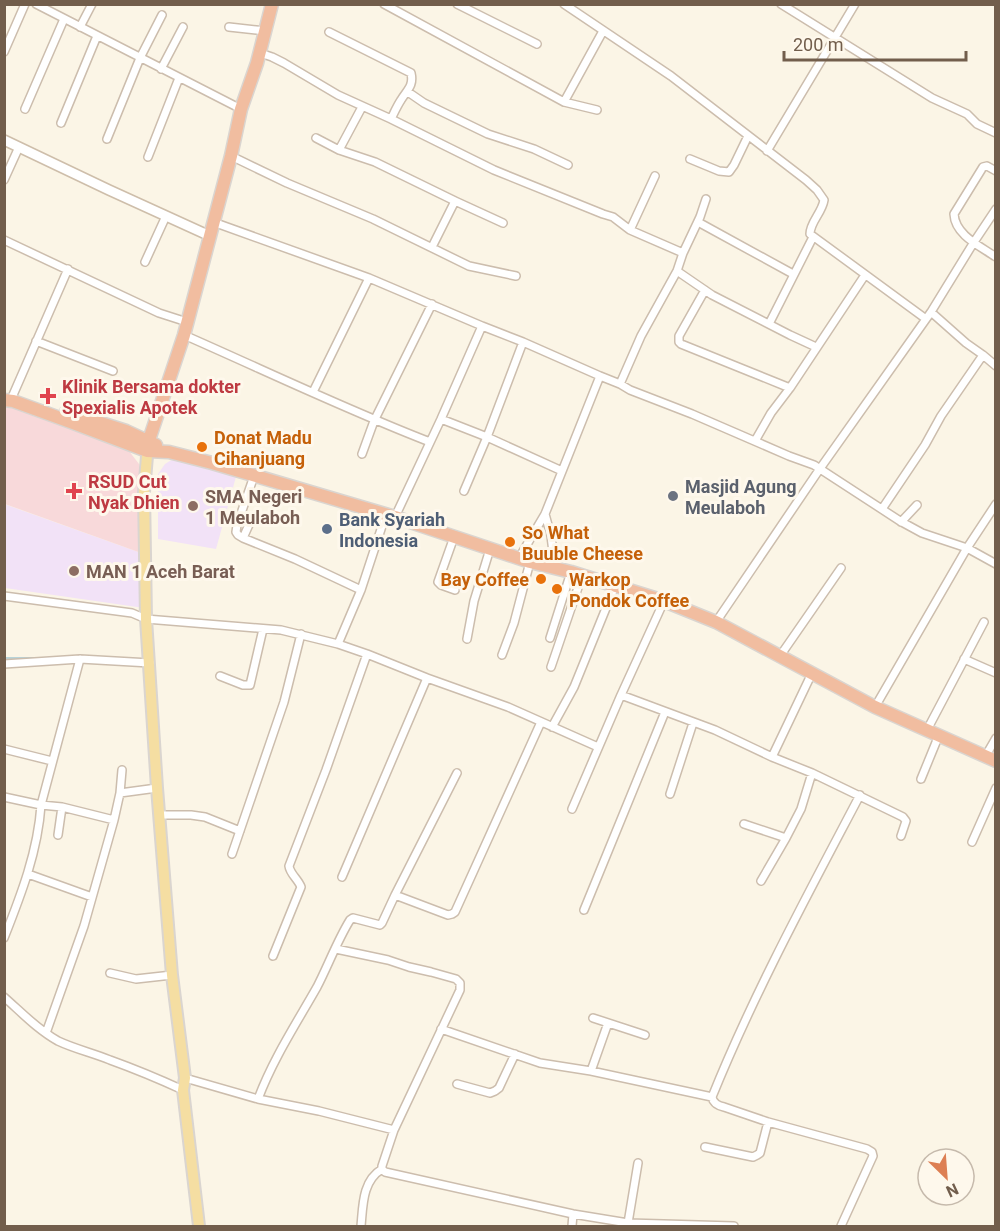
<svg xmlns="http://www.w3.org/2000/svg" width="1000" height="1231" font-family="Roboto,sans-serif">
<rect width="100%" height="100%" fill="#fbf5e6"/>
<path fill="#f2e2f7" d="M178,456l59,17 -21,76 -58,-10v-65l7,-10z
M4,504l140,50v54l-139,-20z"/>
<path fill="#f8d9da" d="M4,403l113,40 12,8 10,13 5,14v76l-139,-50z"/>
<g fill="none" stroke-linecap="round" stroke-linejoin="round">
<path stroke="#a2c8d4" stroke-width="1.5" d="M4,658h45"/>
<defs>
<path id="street" d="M36,4l205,105
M384,4l180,98 33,8
M457,4l80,40
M564,4l107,72 135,104 11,10 7,10c-2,13 -14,22 -14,34l116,85
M781,4l151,94 35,16 10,10 19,9
M80,27l12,-23
M229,27l37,4
M329,32l82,41c3,13 -4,17 -10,27 -4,6 -7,13 -10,19
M4,52l21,-48
M260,53l12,4 12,6 54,32 53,24 103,51 109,44 10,3 17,13 53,23
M161,69l22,-42
M408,92l16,11 64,31 46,15 34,16
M564,102l39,-71
M362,107l-23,43 36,12 80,39
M25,109l39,-90
M61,123l36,-87
M316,138l23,12
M107,139l33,-81 22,-43
M767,151l88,-147
M231,156l56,27 86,36 96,47 47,10
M148,157l31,-79
M690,159l29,12 10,1 5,-7 14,-29
M996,171l-9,-5 -4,1 -29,47c1,21 26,32 42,43
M4,180l15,-33
M213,222l156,56 113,48 41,16 77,34 20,8 10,6 62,24 97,42 25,9 86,56 22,12 45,15 29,16
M698,222l95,52
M630,230l25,-54
M4,240l155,73 28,9
M432,247l23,-46 48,22
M145,262l21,-46
M677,271l35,24 78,40 26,12
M705,290l-26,46v6l2,2 109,44
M931,312l35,31 17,12 13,11
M769,324l44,-87
M184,335c82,36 163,75 246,107
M36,341l77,30
M620,384l21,-48 36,-65 6,-18 17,-36 6,-18
M313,392l56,-114
M13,395l55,-126
M441,419l46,18 75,34
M755,441l16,-28 19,-25 75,-113
M362,454l12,-33 58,-117
M254,476l-17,49 -1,7 2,3 5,3 52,21 66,31
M464,491l23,-54 36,-95
M882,509l43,-64 16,-29 42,-61
M545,514l6,22 4,32
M395,517l46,-98 41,-93
M901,522l16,-17
M454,537l-16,45 3,3 14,5
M243,538l9,-20
M519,558l26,-44 55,-138
M4,596l128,17 14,6 135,11 57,14 29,10 60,24 81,29 90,40
M716,622l103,-152 112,-158 43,-70 22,-33
M550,638l21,-66
M467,639l7,-38 16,-52
M338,644l23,-54 25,-76
M502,655l12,-32 16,-61
M780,656l61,-88
M964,659l32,14
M4,664l76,-5 70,4
M551,667l31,-91
M220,676l23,9h7l13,-56
M621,695l94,35 57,27 40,16 91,44 3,4 -5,15
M875,707l92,-159 29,-44
M552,727l22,-40 41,-101
M927,730l57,-108
M4,749l48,12
M772,757l40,-84
M985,757l11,-19
M122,770l-2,23 37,-5
M921,779l18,-44
M670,794l23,-71
M4,797l37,8 21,2 52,13 -30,106 -38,107
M572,809l49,-114 43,-94
M160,815h31l14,2 35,14
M114,820l6,-27
M744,824l42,14
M58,835l4,-28
M972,842l24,-54
M232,854l52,-152 17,-68
M28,874l64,23
M342,877l85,-199
M761,881l25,-43 15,-29 11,-36
M395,895l62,-122
M584,910l81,-198
M4,938c17,-43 34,-87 37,-133l39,-146
M336,949l52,11 21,7 22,5 25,7 4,4v7l-66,140 -12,36v3l3,3 188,42 55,9 106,3
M273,956l28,-69c-3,-8 -11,-13 -12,-21l37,-96 41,-116
M110,973l26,6 36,-4
M4,997c17,15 34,33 54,44 17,8 35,12 52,19 25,9 49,19 73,30
M593,1018l52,17
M441,1029l99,34 51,8 121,26
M591,1071l17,-48
M185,1078l73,21 61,12 75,19
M457,1084l33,9 5,-2 4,-3 16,-34
M258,1099c15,-40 38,-75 59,-112 11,-21 20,-46 33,-67l3,-2 27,7 2,-2 13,-28 53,20 4,-1 3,-2 86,-190
M705,1147l48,10 4,-2 3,-2 8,-31
M628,1223l10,-60
M361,1226c2,-20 1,-45 21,-57
M572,1226l1,-12
M841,1226l32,-70 -1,-4 -5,-3 -99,-27 -44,-15c-5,-1 -11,-4 -12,-10 42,-104 96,-203 148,-302"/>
<path id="secondary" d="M4,140l105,50 101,46"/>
<path id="primary" d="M148,444l-4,48 2,127 11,169 15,187 13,103 -2,12 16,136"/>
<path id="highway" d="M4,400l9,1 55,20 79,30 22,1 43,11 183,54 135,45 41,10 93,29 52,21 159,85 121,54
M66,412l60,19 30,14
M149,440l35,-105 47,-179 10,-47 16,-46 15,-59"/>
</defs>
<use href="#street" stroke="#ccbdad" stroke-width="10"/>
<use href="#secondary" stroke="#cebeaa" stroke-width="12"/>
<use href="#primary" stroke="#dad5d0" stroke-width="14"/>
<use href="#highway" stroke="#dad5d0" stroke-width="15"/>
<use href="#street" stroke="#fff" stroke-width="7"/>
<use href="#secondary" stroke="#fff" stroke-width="9"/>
<use href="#primary" stroke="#f5dea2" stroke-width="10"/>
<use href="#highway" stroke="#f1bda0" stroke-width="12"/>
</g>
<g fill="#e0444e" stroke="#fef8ec" stroke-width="2">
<path d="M45 387h6v6h6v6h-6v6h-6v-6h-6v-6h6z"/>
<path d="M71 482h6v6h6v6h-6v6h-6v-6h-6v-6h6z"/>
</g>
<g fill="#e8710a" stroke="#fef8ec" stroke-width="2">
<circle cx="202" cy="447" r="6"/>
<circle cx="510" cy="542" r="6"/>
<circle cx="541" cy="579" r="6"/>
<circle cx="557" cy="589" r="6"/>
</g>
<circle fill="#6b7280" stroke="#fef8ec" stroke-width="2" cx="673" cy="496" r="6"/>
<g fill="#8d6e63" stroke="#fef8ec" stroke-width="2">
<circle cx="193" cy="506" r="6"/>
<circle cx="74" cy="571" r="6"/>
</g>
<circle fill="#5c6f8a" stroke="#fef8ec" stroke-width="2" cx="327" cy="529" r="6"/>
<g text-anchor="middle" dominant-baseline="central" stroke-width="6" stroke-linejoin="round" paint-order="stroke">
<g font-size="18" font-weight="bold" fill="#be3a42" stroke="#fef8ec" text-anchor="start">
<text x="62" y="386">Klinik Bersama dokter<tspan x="62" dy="21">Spexialis Apotek</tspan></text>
<text x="88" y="481">RSUD Cut<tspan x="88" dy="21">Nyak Dhien</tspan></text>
</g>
<g font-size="18" font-weight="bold" fill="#c56008" stroke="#fef8ec" text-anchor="start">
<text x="214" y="437">Donat Madu<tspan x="214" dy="21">Cihanjuang</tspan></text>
<text x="522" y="532">So What<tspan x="522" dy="21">Buuble Cheese</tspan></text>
<text x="529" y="579" text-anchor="end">Bay Coffee</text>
<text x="569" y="579">Warkop<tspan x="569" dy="21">Pondok Coffee</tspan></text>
</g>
<g font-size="18" font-weight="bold" fill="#5b616d" stroke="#fef8ec" text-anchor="start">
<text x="685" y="486">Masjid Agung<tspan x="685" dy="21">Meulaboh</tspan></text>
</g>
<g font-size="18" font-weight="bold" fill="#785e54" stroke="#fef8ec" text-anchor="start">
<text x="205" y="496">SMA Negeri<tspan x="205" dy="21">1 Meulaboh</tspan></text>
<text x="86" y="571">MAN 1 Aceh Barat</text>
</g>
<g font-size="18" font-weight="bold" fill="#4e5e75" stroke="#fef8ec" text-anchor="start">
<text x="339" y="519">Bank Syariah<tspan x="339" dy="21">Indonesia</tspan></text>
</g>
</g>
<rect width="1000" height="1231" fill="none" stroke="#725e4c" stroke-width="12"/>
<g transform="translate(946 1177) rotate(155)"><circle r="28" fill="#fef8ec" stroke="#c6baac" stroke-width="1.5"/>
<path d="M0-4.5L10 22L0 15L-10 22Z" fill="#dd7f53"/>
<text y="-9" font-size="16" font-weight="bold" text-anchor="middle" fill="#725e4c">N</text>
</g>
<path d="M784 51v9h182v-9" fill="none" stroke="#725e4c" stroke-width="3"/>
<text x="793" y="51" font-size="18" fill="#725e4c" stroke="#fef8ec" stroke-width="4.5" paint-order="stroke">200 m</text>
</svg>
